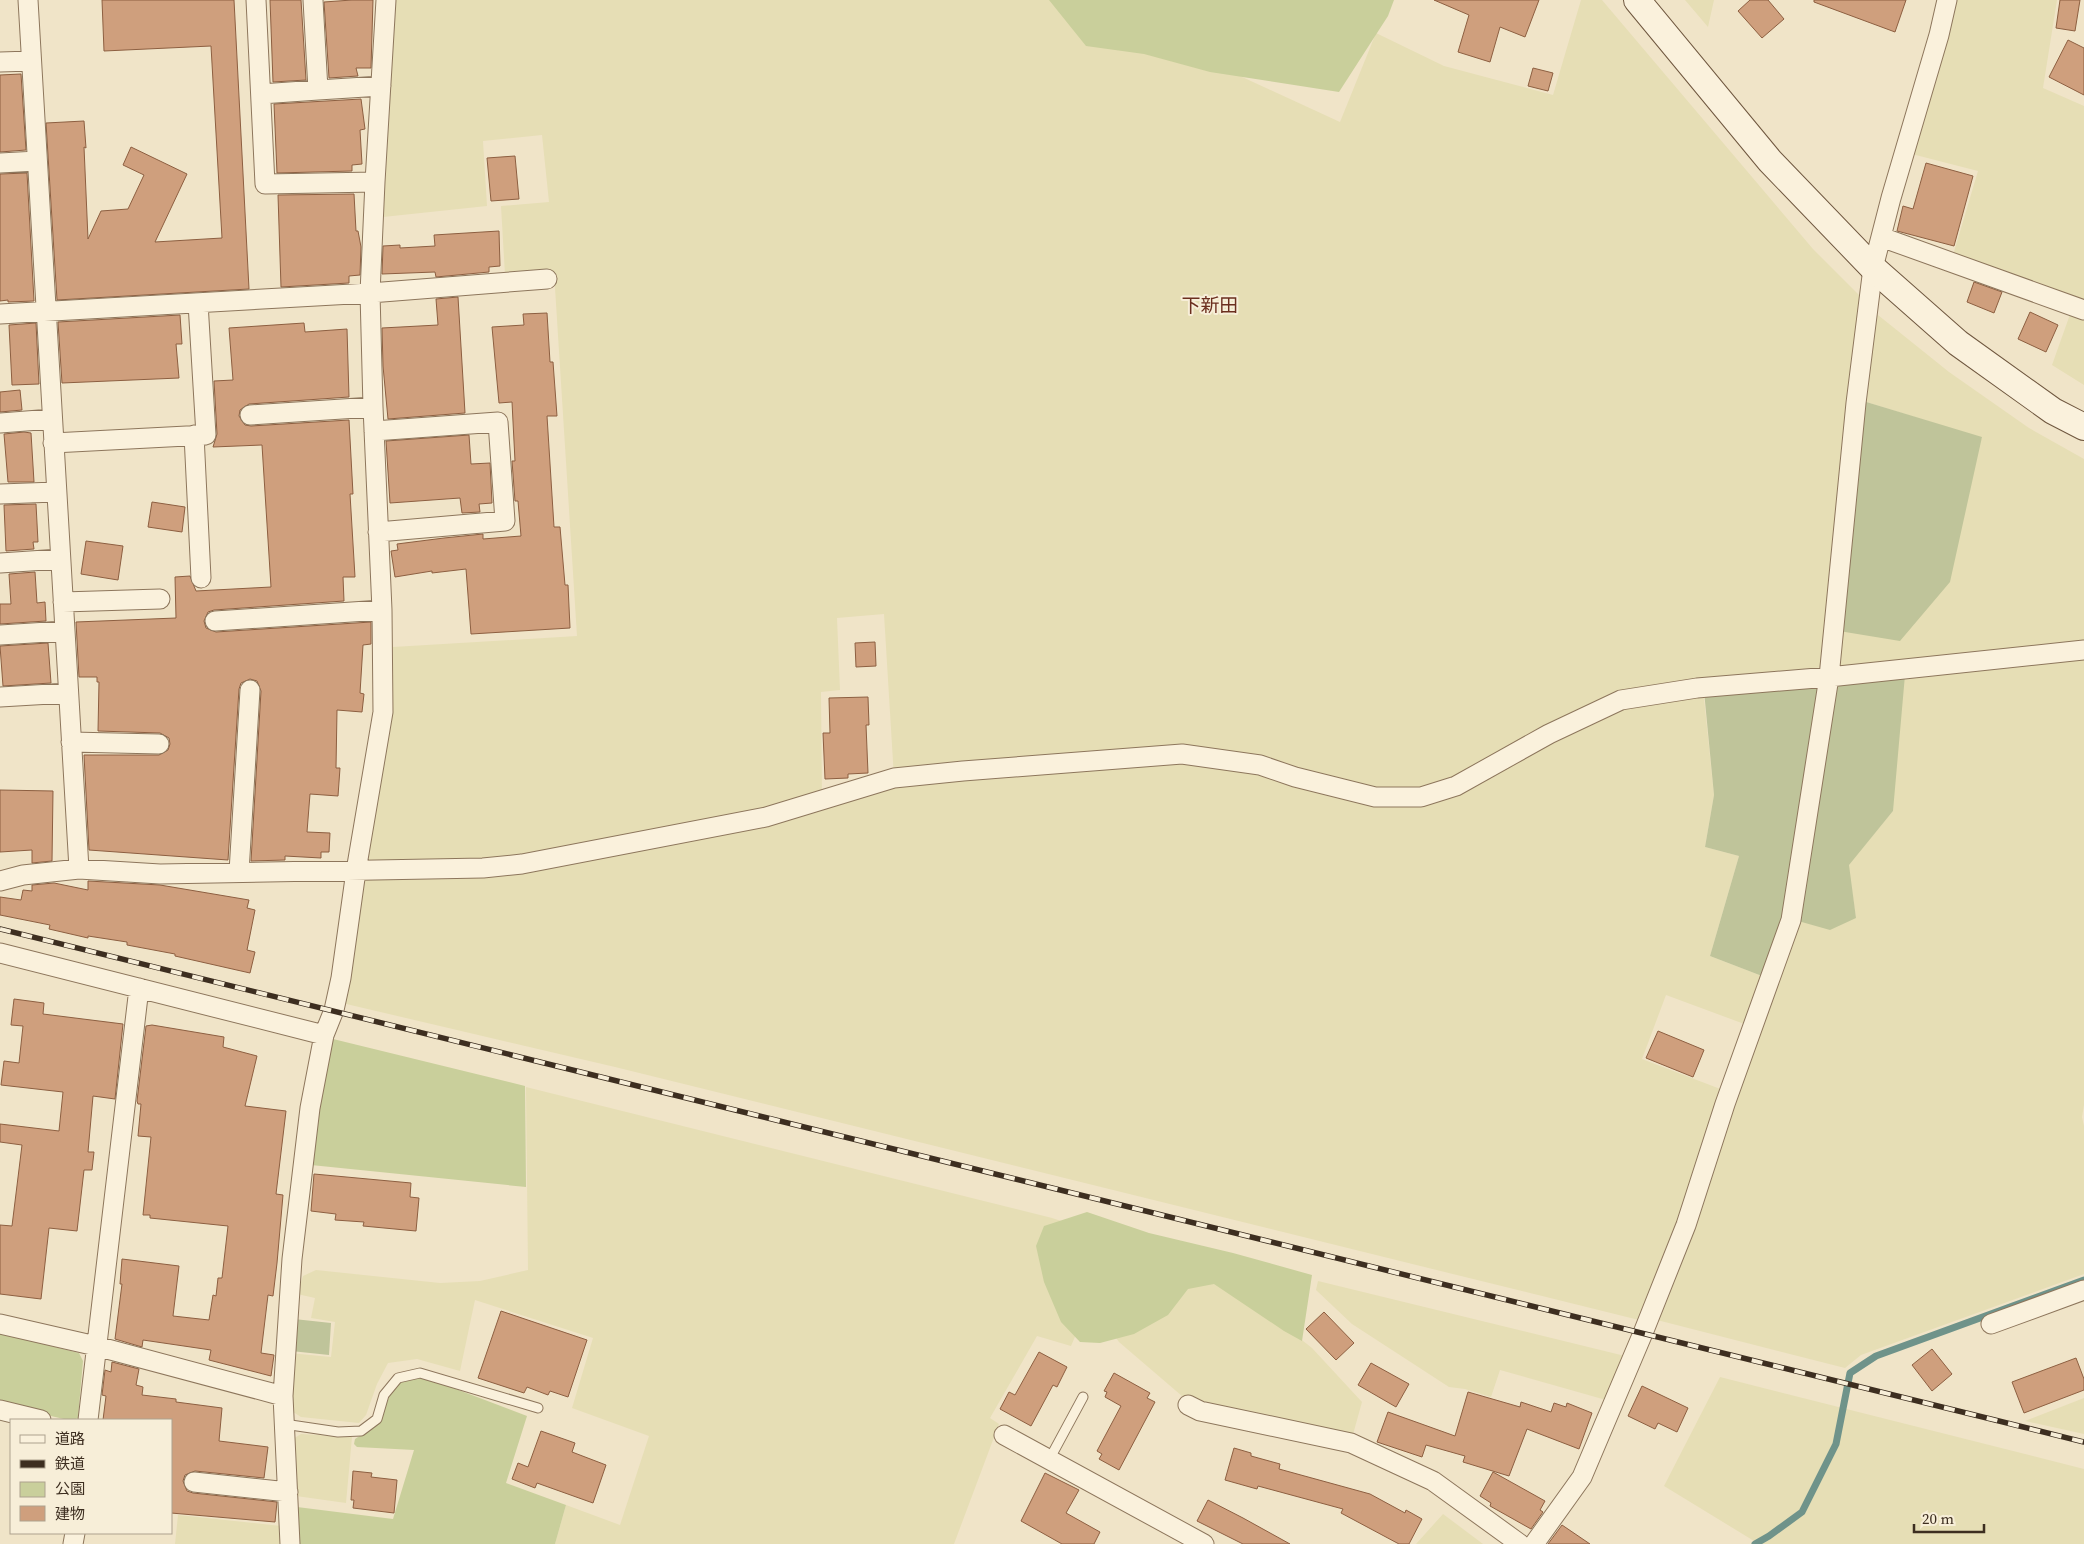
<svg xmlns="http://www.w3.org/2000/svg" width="2084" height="1544" font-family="'Source Serif 4','Noto Sans JP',serif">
<rect width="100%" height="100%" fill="#f0e4c8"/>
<path fill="#e6deb5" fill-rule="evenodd" d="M396,0h679l265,122 36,-89 68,33 109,29 28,-95h21l211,249 47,47 -36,371 -122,12 12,116 -9,52 34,9 -29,100 52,20 -15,49 -81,-30 -24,64 81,31 -44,139 -36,92 -1028,-254 -273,-64 50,-285 1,-71 184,-11 -23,-364 -49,3 -4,-69 48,-4 -7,-67 -59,6 4,65 -104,11zM884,614l10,164 -72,21 -1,-107 19,-2 -3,-72z
M1685,0h29l-6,27z
M1942,0h115l-14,88 41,18v279l-32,-20 21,-59 -122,-44 27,-91 -74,-19z
M1873,311l76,61 80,56 55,31v646l-2,12 2,9v148l-223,81 -16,13 -188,-48 140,-400 59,-2 -8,-53 45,-54 -59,-131 5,-49 143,-193 -119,-37z
M526,1087l526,131 65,21 -46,107 -34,-10 -47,82 9,6 -45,120h-399l11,-39 54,20 29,-89 -77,-28 21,-70 -118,-38 -15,71 -43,-12 -29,4 -11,21 -11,31 -7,8 -58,-6 -11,-7 -1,-57 42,4 4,-35 -24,-4 4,-20 -18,-4 6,-18 13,-6 124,13 40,-2 48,-11z
M1199,1259l113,89 50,54 -10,36 -129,-30 -41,-12 -63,-54 -11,-16z
M1318,1281l307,75 -19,44 -106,-30 -9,27 -26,-8 -16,-2 -97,-63 -36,-34z
M1720,1377l364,92v75h-325l-95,-58z
M2084,1398v36l-59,-13z
M301,1434l51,3 -6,66 -50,-7 -3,-57z
M1443,1514l40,30h-67z
M178,1515l103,11 1,18h-107z"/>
<path fill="#c9cf9b" d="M1049,0h345l-6,16 -49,76 -129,-20 -66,-18 -58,-8z
M333,1039l192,47 1,101 -215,-22 9,-69z
M1087,1212l62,21 84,20 79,22 -10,66 -18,-10 -70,-47 -26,5 -20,26 -34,19 -34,9 -20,-1 -19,-20 -17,-40 -8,-36 8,-20z
M0,1333l79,20 4,8 -5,57 -4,2h-6l-68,-16z
M419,1375l108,41 -21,67 60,22 -11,39h-257l-1,-37 96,12 21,-69 -57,-3 -3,-3 1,-5 23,-15 14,-34 8,-10z"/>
<path fill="#bfc49a" d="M1863,401l119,36 -32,145 -50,59 -61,-10z
M1905,675l-12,136 -44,54 7,53 -26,12 -46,-13 -22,59 -52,-20 29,-100 -34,-9 9,-52 -10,-104z
M294,1319l37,4 -2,32 -38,-4z"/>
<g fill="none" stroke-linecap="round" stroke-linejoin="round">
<path stroke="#6f938a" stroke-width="7" d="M1755,1544l14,-8 33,-24 34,-68 14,-71 26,-17 208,-76"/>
</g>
<path fill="#cf9f7d" stroke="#8d5f41" d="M102,0h132l15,289 -192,11 -11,-177 38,-2 2,27 -2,-1 4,92 13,-28 27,-2 16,-34 -21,-10 8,-18 56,27 -32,68 67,-4 -11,-192 -107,5z
M270,0h31l5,80 -33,2z
M352,0h21l-2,68h-15l2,8 -29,2 -5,-76z
M1434,0h105l-14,37 -25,-10 -10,35 -32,-10 11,-37z
M1750,0h18l16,19 -22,19 -24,-27z
M1814,0h92l-11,32 -81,-30z
M2060,0h20l-5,31 -19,-3z
M2068,40l16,8v47l-35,-18z
M1533,68l20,5 -5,18 -20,-5z
M21,74l5,76 -26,2v-77z
M361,99l4,30 -5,1 2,34 -10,1v6l-75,2 -3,-69z
M515,156l4,43 -28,2 -4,-43z
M1926,163l47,13 -19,70 -57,-15 6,-25 10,3z
M27,173l7,128 -26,1v-2l-8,1v-127z
M354,194l2,37h2l3,16 -1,28 -11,1v7l-68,4 -3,-92z
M499,231l1,35 -11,1v5l-53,5 -1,-5 -53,2 1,-28 17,-1v3l35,-2 -1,-11z
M1974,282l28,10 -8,21 -27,-11z
M458,297l7,116 -77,6 -5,-53 -1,-38 56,-3 -2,-26z
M2030,312l28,13 -12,27 -28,-13z
M547,313l3,49h3l4,54h-10l7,111h6l5,58h3l2,43 -99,6 -5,-65 -34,4v-2l-37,6 -4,-26 7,-1 -1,-6 47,-6 39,-4v5l38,-3 -3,-35h-3l-3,-40h3l-3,-59 -13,1 -7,-76 32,-2 -1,-11z
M180,315l2,29h-6l3,34 -117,5 -4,-61z
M36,323l3,61 -27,1 -3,-60z
M304,323l1,9 42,-3 2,68 -100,7 -9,6 -1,6 6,9 6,1 98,-6 4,74h-3l5,83h-12l1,24 -130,9 -6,2 -4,9 2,7 10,4 155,-10v22l-8,1 -3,48 4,1 -2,18 -25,-2 -1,58h4l-2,28 -28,-2 -3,38 23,1 -1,19h-8v6l-36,-2v4l-34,1 10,-170 -4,-10 -7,-2 -9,4 -2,6 -11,171 -139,-10 -5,-95h75l9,-5 2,-6 -1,-6 -9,-5 -62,-2 1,-49h-2v-5h-18l-3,-55 100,-4 -1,-41 15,-1 6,15 75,-4 -9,-142 -49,2 4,-13 -3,-53 19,-1 -4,-52z
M20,390l2,20 -22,2v-20z
M24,432l7,1 3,49h-26l-4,-48z
M469,435l2,29 19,-1 2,40 -13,1 1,8 -18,1 -2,-15 -70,5 -4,-62z
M152,502l33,5 -3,25 -34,-5z
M36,504l2,38h-5l1,7 -28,2 -2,-46z
M86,541l37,5 -5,34 -37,-6z
M35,572l2,31 8,-1 1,19 -46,3v-20h11l-2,-30z
M875,642l1,24 -20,1 -1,-24z
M48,643l3,40 -48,3 -3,-40z
M868,697l1,28h-3l2,48 -20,1v4l-23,1 -2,-46h7l-1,-35z
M0,790l53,1 -1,70 -20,2v-13l-32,2z
M88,881l72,4 89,15 -2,8 8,2 -8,40 8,2 -5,21 -75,-17v-2l-48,-9v-3l-39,-6v2l-39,-9 1,-4 -50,-10v-18l21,3 2,-10 9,1v-6l22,-2 34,7z
M14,999l30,4 -1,11 80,10 -8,75 -22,-3 -5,56h6l-2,18h-8l-7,61 -28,-3 -8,71 -41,-5v-69l12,1 10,-81 -22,-3v-18l59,7 4,-39 -62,-7 3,-24 15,2 4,-37 -12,-1z
M152,1025l72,12 -1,10 34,9 -12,50 41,5 -10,83 7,1 -6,68 -4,33 -5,-1 -7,58 13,2 -3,21 -62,-16 2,-10 -68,-10 -1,7 -27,-8 7,-55h-2l2,-25 57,7 -6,50 36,4 4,-25 3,1 2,-18h4l6,-52 -78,-8v-3h-7l8,-78 -13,-1 3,-32h-3l-1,-3 9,-75z
M1658,1031l46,19 -11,27 -47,-19z
M314,1174l97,9 -1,14 9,1 -3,33 -53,-5 1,-4 -29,-2 1,-6 -25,-3z
M501,1311l86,29 -19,57 -18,-6 -2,4 -21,-8 -3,6 -46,-15z
M1324,1312l30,31 -18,17 -30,-31z
M1932,1349l20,25 -20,17 -20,-26z
M1039,1352l28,15 -10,20 -4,-2 -22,41 -31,-17 9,-17 6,3z
M2076,1358l8,21v11l-60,23 -12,-31z
M112,1362l27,7 -3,16 7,2 -1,8 34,4v3l46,6 -3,33 49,6 -4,31 -69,-7 -10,4 -2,6 4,10 6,2 84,9 -2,20 -104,-9v-93h-68l3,-24 -4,-1 3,-25 6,2z
M1371,1363l38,21 -13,23 -38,-22z
M1114,1373l36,20 -3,5 8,4 -36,68 -20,-11 3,-5 -5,-3 24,-45 -16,-9 2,-5 -3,-1z
M1642,1386l46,22 -11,24 -19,-9 -3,6 -27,-13z
M1468,1392l52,15 1,-5 30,10 3,-9 12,4 1,-4 25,10 -13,36 -52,-20 -18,47 -46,-14 2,-6 -39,-11 -4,12 -45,-15 11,-30 67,24z
M541,1431l34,12 -3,9 34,13 -13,38 -56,-20 -2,5 -23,-9 6,-16 10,4z
M1234,1448l17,5v3l29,8 -1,5 91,25 35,19 1,-3 16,9 -13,25h-10l-58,-31 2,-4 -85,-23 -1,3 -32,-9z
M353,1471l19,2 -1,4 26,3 -3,33 -41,-5 1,-8h-3z
M1493,1472l52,29 -5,9 3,2 -12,17 -41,-23 1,-3 -11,-7z
M1045,1473l34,17 -13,23 34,19 -6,12h-32l-41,-23z
M1208,1500l35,18 47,26h-47l-46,-23z
M1562,1525l28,19h-42z"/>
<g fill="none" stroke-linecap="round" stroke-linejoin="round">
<defs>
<path id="lane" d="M284,1424l54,8 23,-1 16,-12 7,-24 14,-17 22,-5 118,35
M1049,1460l34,-63"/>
<path id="street" d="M28,0l51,869
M256,0l9,184 110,-2
M313,0l5,90 63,-4
M0,62l31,-1
M261,94l57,-4
M0,163l37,-2
M1881,237l203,73
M0,314l370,-21 177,-14
M250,415l123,-8
M0,423l52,-4
M374,431l124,-9 7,99 -127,11
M194,435l7,143
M53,443l153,-8 -8,-132
M0,494l56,-2
M0,563l60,-4
M63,602l97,-3
M215,621l167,-11
M0,635l64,-4
M0,697l68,-4
M71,742l88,2
M239,872l11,-182
M0,881l23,-6 56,-6 81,5 323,-6 39,-4 244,-47 128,-39 69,-7 219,-17 78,11 35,12 80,20h46l35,-11 93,-52 72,-34 76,-12 132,-11 255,-27
M0,953l324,82
M0,1324l96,22 187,50
M1991,1324l93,-34
M1188,1405l12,6 151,32 82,38 87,63
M0,1410l41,10
M88,1420l51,-432
M1004,1435l200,109
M194,1482l94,10
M73,1544l2,-11
M290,1544l-7,-148 9,-137 18,-151 14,-73 10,-25 7,-32 15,-107 27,-159 -1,-102 -9,-203 -3,-114 5,-111 11,-182
M1534,1544l48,-67 61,-144 43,-108 39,-121 66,-184 38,-243 27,-274 17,-135 18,-70 48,-163 8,-35"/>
<path id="secondary" d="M1637,0l133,161 103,107 85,75 95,68 31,16"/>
</defs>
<use href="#lane" stroke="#8d765c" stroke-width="11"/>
<use href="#street" stroke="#8d765c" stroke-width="21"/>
<use href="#secondary" stroke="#6f573f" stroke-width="28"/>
<use href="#lane" stroke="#faf1dc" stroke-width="9"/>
<use href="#street" stroke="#faf1dc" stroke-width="19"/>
<use href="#secondary" stroke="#faf1dc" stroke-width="26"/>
<defs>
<path id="rail" d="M0,929l2084,513"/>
</defs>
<use href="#rail" stroke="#3d2e20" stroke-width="5.5"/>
<use href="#rail" stroke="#f7eed8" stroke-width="4" stroke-dasharray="11" stroke-linecap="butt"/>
</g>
<g text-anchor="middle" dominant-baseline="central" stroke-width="4" stroke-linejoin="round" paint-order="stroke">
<g font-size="19" fill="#6b2e1e" stroke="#f7eed8">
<text x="1210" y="305">下新田</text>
</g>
</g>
<rect x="10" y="1419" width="162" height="115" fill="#f7eed8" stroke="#ada18e"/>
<rect x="20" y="1435" width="25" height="8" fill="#faf1dc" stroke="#ada18e"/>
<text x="55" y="1444" font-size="15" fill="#3d2e20">道路</text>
<rect x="20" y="1460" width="25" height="8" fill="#3d2e20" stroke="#ada18e"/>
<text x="55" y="1469" font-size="15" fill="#3d2e20">鉄道</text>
<rect x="20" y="1482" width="25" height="15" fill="#c9cf9b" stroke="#ada18e"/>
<text x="55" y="1494" font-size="15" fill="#3d2e20">公園</text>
<rect x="20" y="1506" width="25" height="15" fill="#cf9f7d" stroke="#ada18e"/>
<text x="55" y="1519" font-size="15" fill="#3d2e20">建物</text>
<path d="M1914 1524v8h70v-8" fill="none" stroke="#3d2e20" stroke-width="2.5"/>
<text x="1922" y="1524" font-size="15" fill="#3d2e20" stroke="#f7eed8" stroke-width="4" paint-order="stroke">20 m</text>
</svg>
